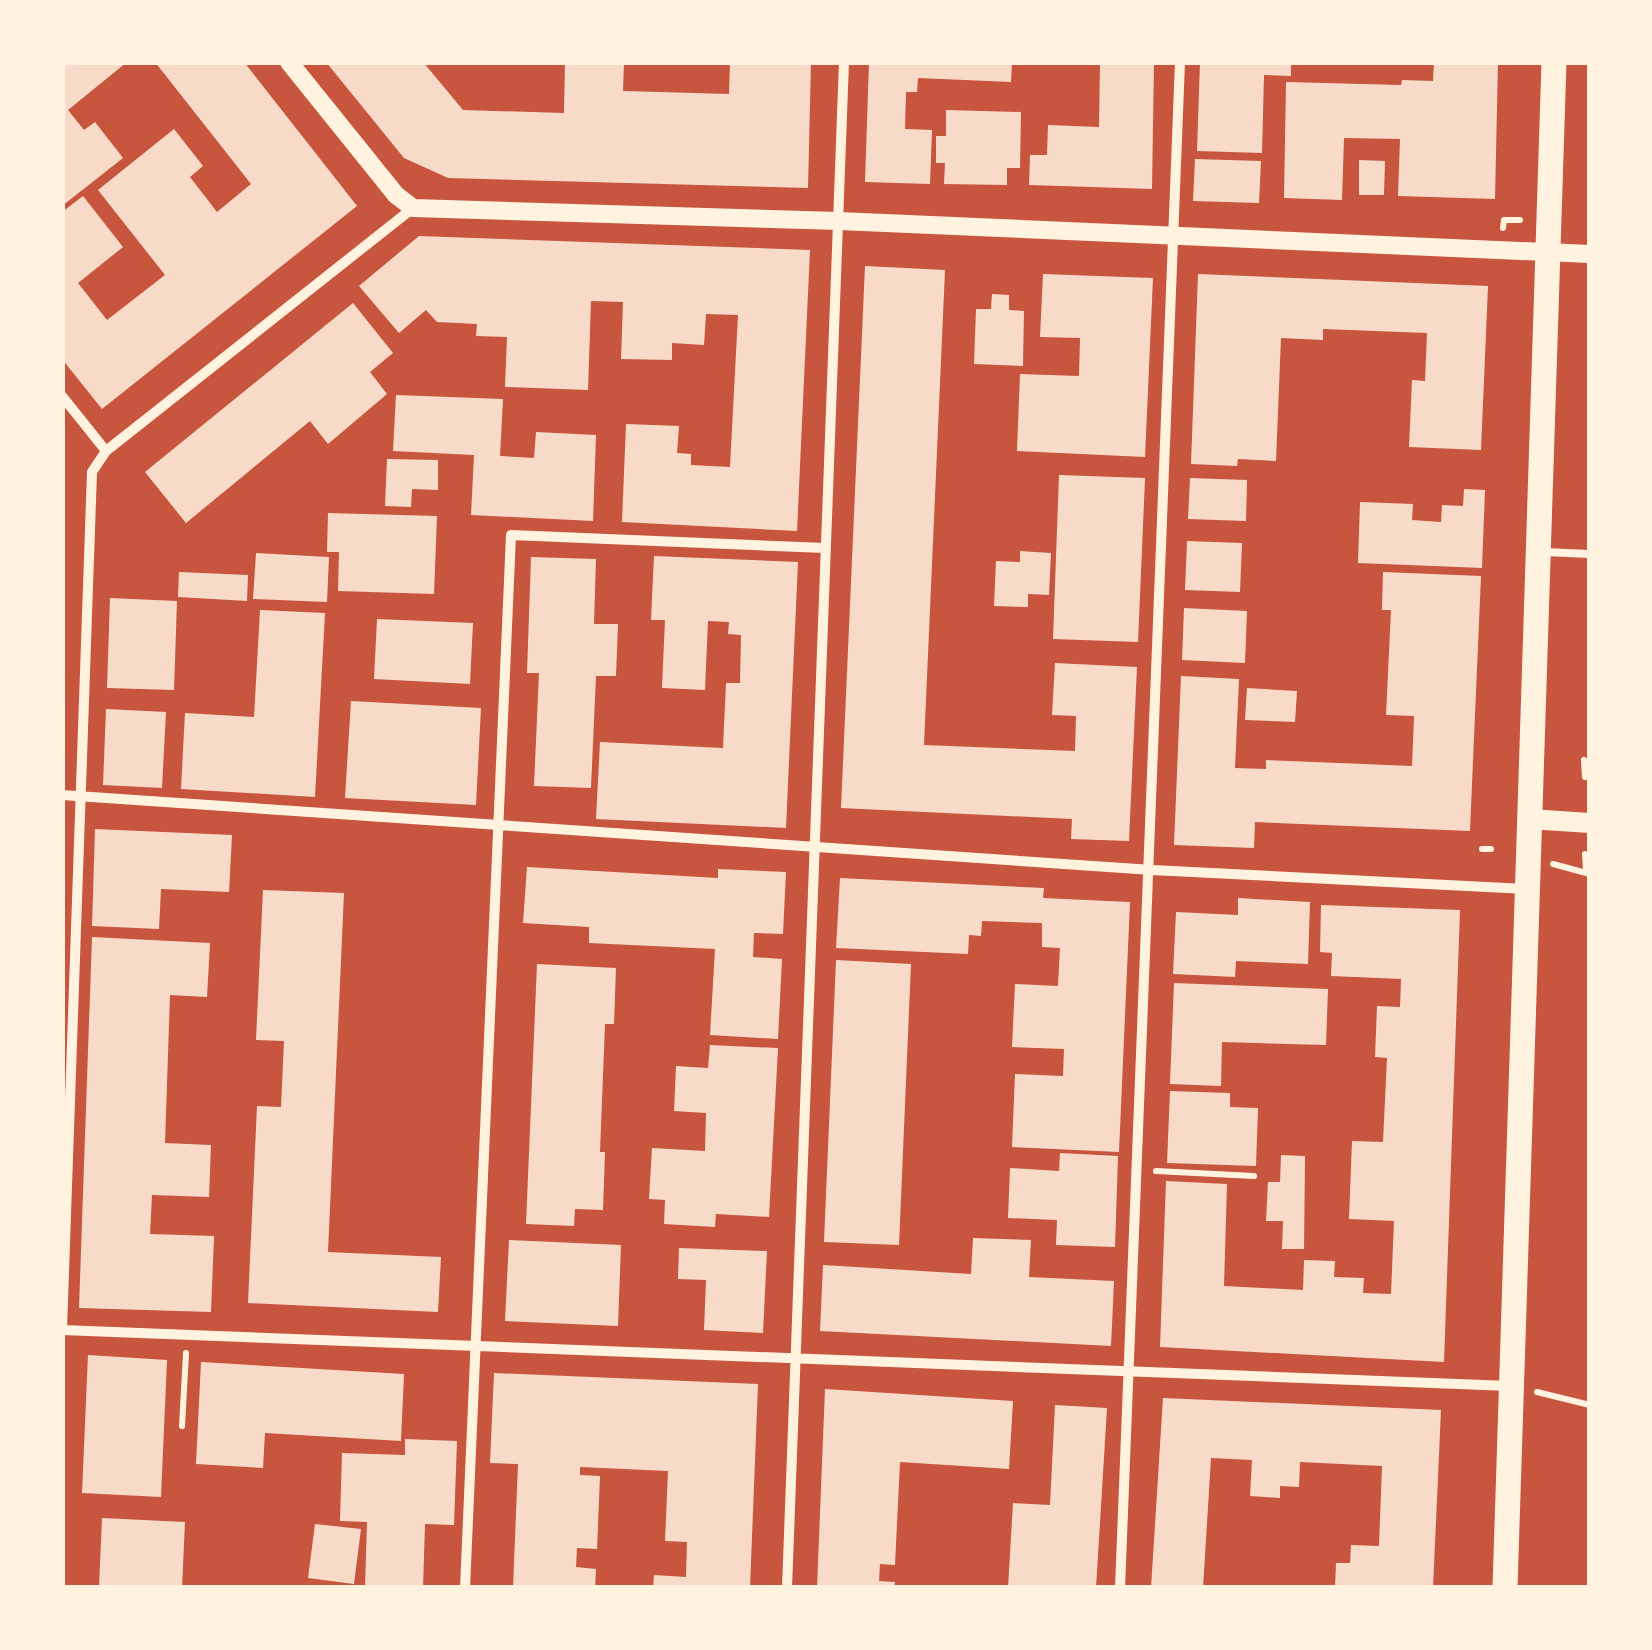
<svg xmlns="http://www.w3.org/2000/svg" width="1652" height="1650" font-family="Helvetica,sans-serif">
<rect width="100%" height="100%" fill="#c8553d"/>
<path fill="#f7dbc8" d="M62,62h65l-59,48 16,20 11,-8 28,36 -61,48z
M155,62h89l113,144 -255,203 -40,-50v-147l21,-16 40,51 -45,36 29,37 58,-45 -67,-85 76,-61 29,37 -13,11 27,35 34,-28z
M326,62h97l40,48 101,3 1,-51h59l-1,29 106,3 1,-32h81l-3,126 -360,-10 -44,-20z
M869,62h143l-1,20 -93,-4 -1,14h-11l-1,37 27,1 -2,54 -65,-2z
M1100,62h54l-2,127 -123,-4 1,-30h17l1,-30 51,2z
M1200,62h91v14l-27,-1 -2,78 -65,-2z
M1434,62h64l-3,137 -97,-3 2,-57 -56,-1 -2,62 -58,-2 2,-116 115,3 1,-5 31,1z
M946,110l75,2 -1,56h-13v17l-63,-1 1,-21h-9v-27h10z
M1195,159l66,2 -2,42 -66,-2z
M1359,160l26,1 -1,34h-25z
M419,236l391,14 -13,281 -175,-9 4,-98 53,2 -2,27 14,1v11l39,2 8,-152 -32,-1 -2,31 -32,-2v17l-51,-1 2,-57 -32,-1 -3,89 -83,-3 2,-50 -31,-1 1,-12 -40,-2 -11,-12 -27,23 -40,-47z
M865,266l80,4 -21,475 151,6 1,-35 -24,-1 3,-52 82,4 -8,174 -58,-2 1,-20 -231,-11z
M1043,274l110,4 -8,179 -128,-6 3,-77 59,2 1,-38 -40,-1z
M1198,274l290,12 -7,164 -72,-3 3,-67 13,1 2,-48 -104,-4v11l-42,-2 -5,123 -38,-2 -1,7 -46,-2z
M992,294l17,1v15l15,1 -1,55 -49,-2 2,-55h15z
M353,303l40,50 -23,19 17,22 -59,50 -18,-23 -124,102 -41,-51z
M396,395l107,4 -3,57 34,2 2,-26 60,3 -3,86 -122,-6 3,-60 -81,-4z
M387,459l51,1v30l-26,-1 -1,18 -26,-1z
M1059,475l86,3 -7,164 -85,-3z
M1190,478l57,2 -1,41 -58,-2z
M1464,489l21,1 -3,78 -124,-5 2,-61 53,2 -1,16 29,2 1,-17 21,1z
M328,513l109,3 -3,78 -96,-3 1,-39h-12z
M1187,541l55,2 -2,49 -55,-2z
M1020,551l31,2 -2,42 -21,-1v13l-34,-1 2,-45 24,1z
M256,553l73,4 -2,45 -74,-3z
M654,556l144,6 -12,266 -190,-9 4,-77 123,6 3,-65h14l1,-48 -13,-1 1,-12 -21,-1 -3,69 -43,-2 3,-68h-14z
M531,557l65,2 -2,65h24l-2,52h-20l-5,112 -57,-2 5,-113h-12z
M179,572l69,3 -1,26 -69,-4z
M1383,572l98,4 -11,255 -215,-9 -1,26 -80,-3 7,-169 58,3 -4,89 31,1v-9l146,6 2,-50 -28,-1 5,-105h-9z
M110,598l67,3 -3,89 -67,-2z
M1184,608l63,3 -2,52 -63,-3z
M260,610l65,3 -10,184 -134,-8 4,-76 69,4z
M377,619l96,4 -3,61 -96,-5z
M1247,688l50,3 -2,31 -50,-2z
M351,701l130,7 -5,97 -131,-7z
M106,709l60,3 -4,76 -59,-3z
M95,829l137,6 -3,57 -68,-3 -2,40 -67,-3z
M527,867l191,11v-9l68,3 -3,62 -29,-1 -1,24 29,2 -4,80 -68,-4 5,-86 -126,-6v-16l-66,-4z
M840,878l204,10 -1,10 87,4 -11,250 -107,-5 3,-73 48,2 1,-27 -52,-2 3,-63 43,2 2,-38 -18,-1v-24l-60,-2 -1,15 -12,-1 -1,19 -132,-6z
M263,890l81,3 -16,359 113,5 -3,55 -190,-9 9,-197 24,1 3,-66 -28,-1z
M1238,898l72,4 -2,62 -72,-3 -1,16 -62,-3 3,-62 62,3z
M1321,905l139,5 -16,452 -284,-15 6,-166 61,3 -3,102 79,4 1,-30 31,1 -1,16 30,1 -1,15 28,1 3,-73 -45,-2 3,-78 31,1 4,-84 -12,-1 2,-51 23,1 1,-28 -70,-3 1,-23 -12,-1z
M92,937l118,6 -3,54 -37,-2 -5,148 46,2 -2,52 -57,-2 -2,39 64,2 -3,76 -132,-4z
M836,960l75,4 -12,281 -75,-3z
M537,964l79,4 -2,56h-9l-5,128h5l-2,58 -28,-1 -1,17 -48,-2z
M1174,983l154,6 -2,56 -104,-3 -1,44 -51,-2z
M710,1045l68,3 -9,169 -53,-3 -1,13 -51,-3 1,-24 -16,-1 3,-51 53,3 1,-38 -32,-2 2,-45 32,2z
M1170,1091l60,2v14l28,1 -2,58 -89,-3z
M1060,1153l58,3 -3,91 -59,-2 1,-25 -49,-2 2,-50 49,3z
M1281,1155l24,1 -1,93h-22l1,-28h-17l2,-39h12z
M973,1238l58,2 -2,37 85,4 -3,65 -291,-15 3,-66 148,9z
M509,1240l112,5 -3,81 -113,-5z
M679,1248l88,3 -4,82 -59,-3 2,-50 -28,-1z
M88,1355l79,5 -6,137 -79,-4z
M201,1362l203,12 -3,67 -136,-8 -2,35 -67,-4z
M494,1373l264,11 -8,204h-97l1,-13 32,2 1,-35 -22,-1 3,-70 -88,-4v8l20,1 -3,73 -20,-1 -1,19 20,2 -1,19h-82l5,-124 -28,-1z
M825,1389l188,12 -4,68 -109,-7 -5,103 -15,-1 -1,17 16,1 -1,6h-77z
M1163,1398l278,12 -8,178h-98l1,-25h14l1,-18 28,1 3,-80 -82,-4 -1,25 -19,-1v12l-30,-2 2,-36 -41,-2 -8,130h-52z
M1055,1405l52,3 -11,180h-88l5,-85 37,2z
M405,1439l52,2 -3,84 -29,-1 -2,64h-58l2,-66 -27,-1 2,-68 63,2z
M102,1518l83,4 -3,66h-83z
M315,1524l46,5 -7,55 -46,-6z"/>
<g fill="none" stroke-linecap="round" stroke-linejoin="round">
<path stroke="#fff3e0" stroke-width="6" d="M1503,228l1,-8h16
M1584,760l1,17
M1482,849h9
M1585,854l1,16
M1553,864l37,10
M1156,1171l98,5
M1537,1392l53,13
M182,1426l4,-73"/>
<path stroke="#fff3e0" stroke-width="8" d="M1544,552l46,2"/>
<path stroke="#fff3e0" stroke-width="10" d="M62,396l44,55
M62,795l1090,75 374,19
M62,1329l30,-857 14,-21 307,-243
M62,1330l1448,56
M465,1588l46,-1053 314,13
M787,1588l57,-1526
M1120,1588l60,-1526"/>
<path stroke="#fff3e0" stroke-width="18" d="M289,62l107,133 17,13 426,13 751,33"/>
<path stroke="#fff3e0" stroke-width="20" d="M1529,819l61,4"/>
<path stroke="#fff3e0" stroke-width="25" d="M1505,1588l49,-1526"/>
</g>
<rect width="1652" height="1650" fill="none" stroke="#fff3e0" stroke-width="130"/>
</svg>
